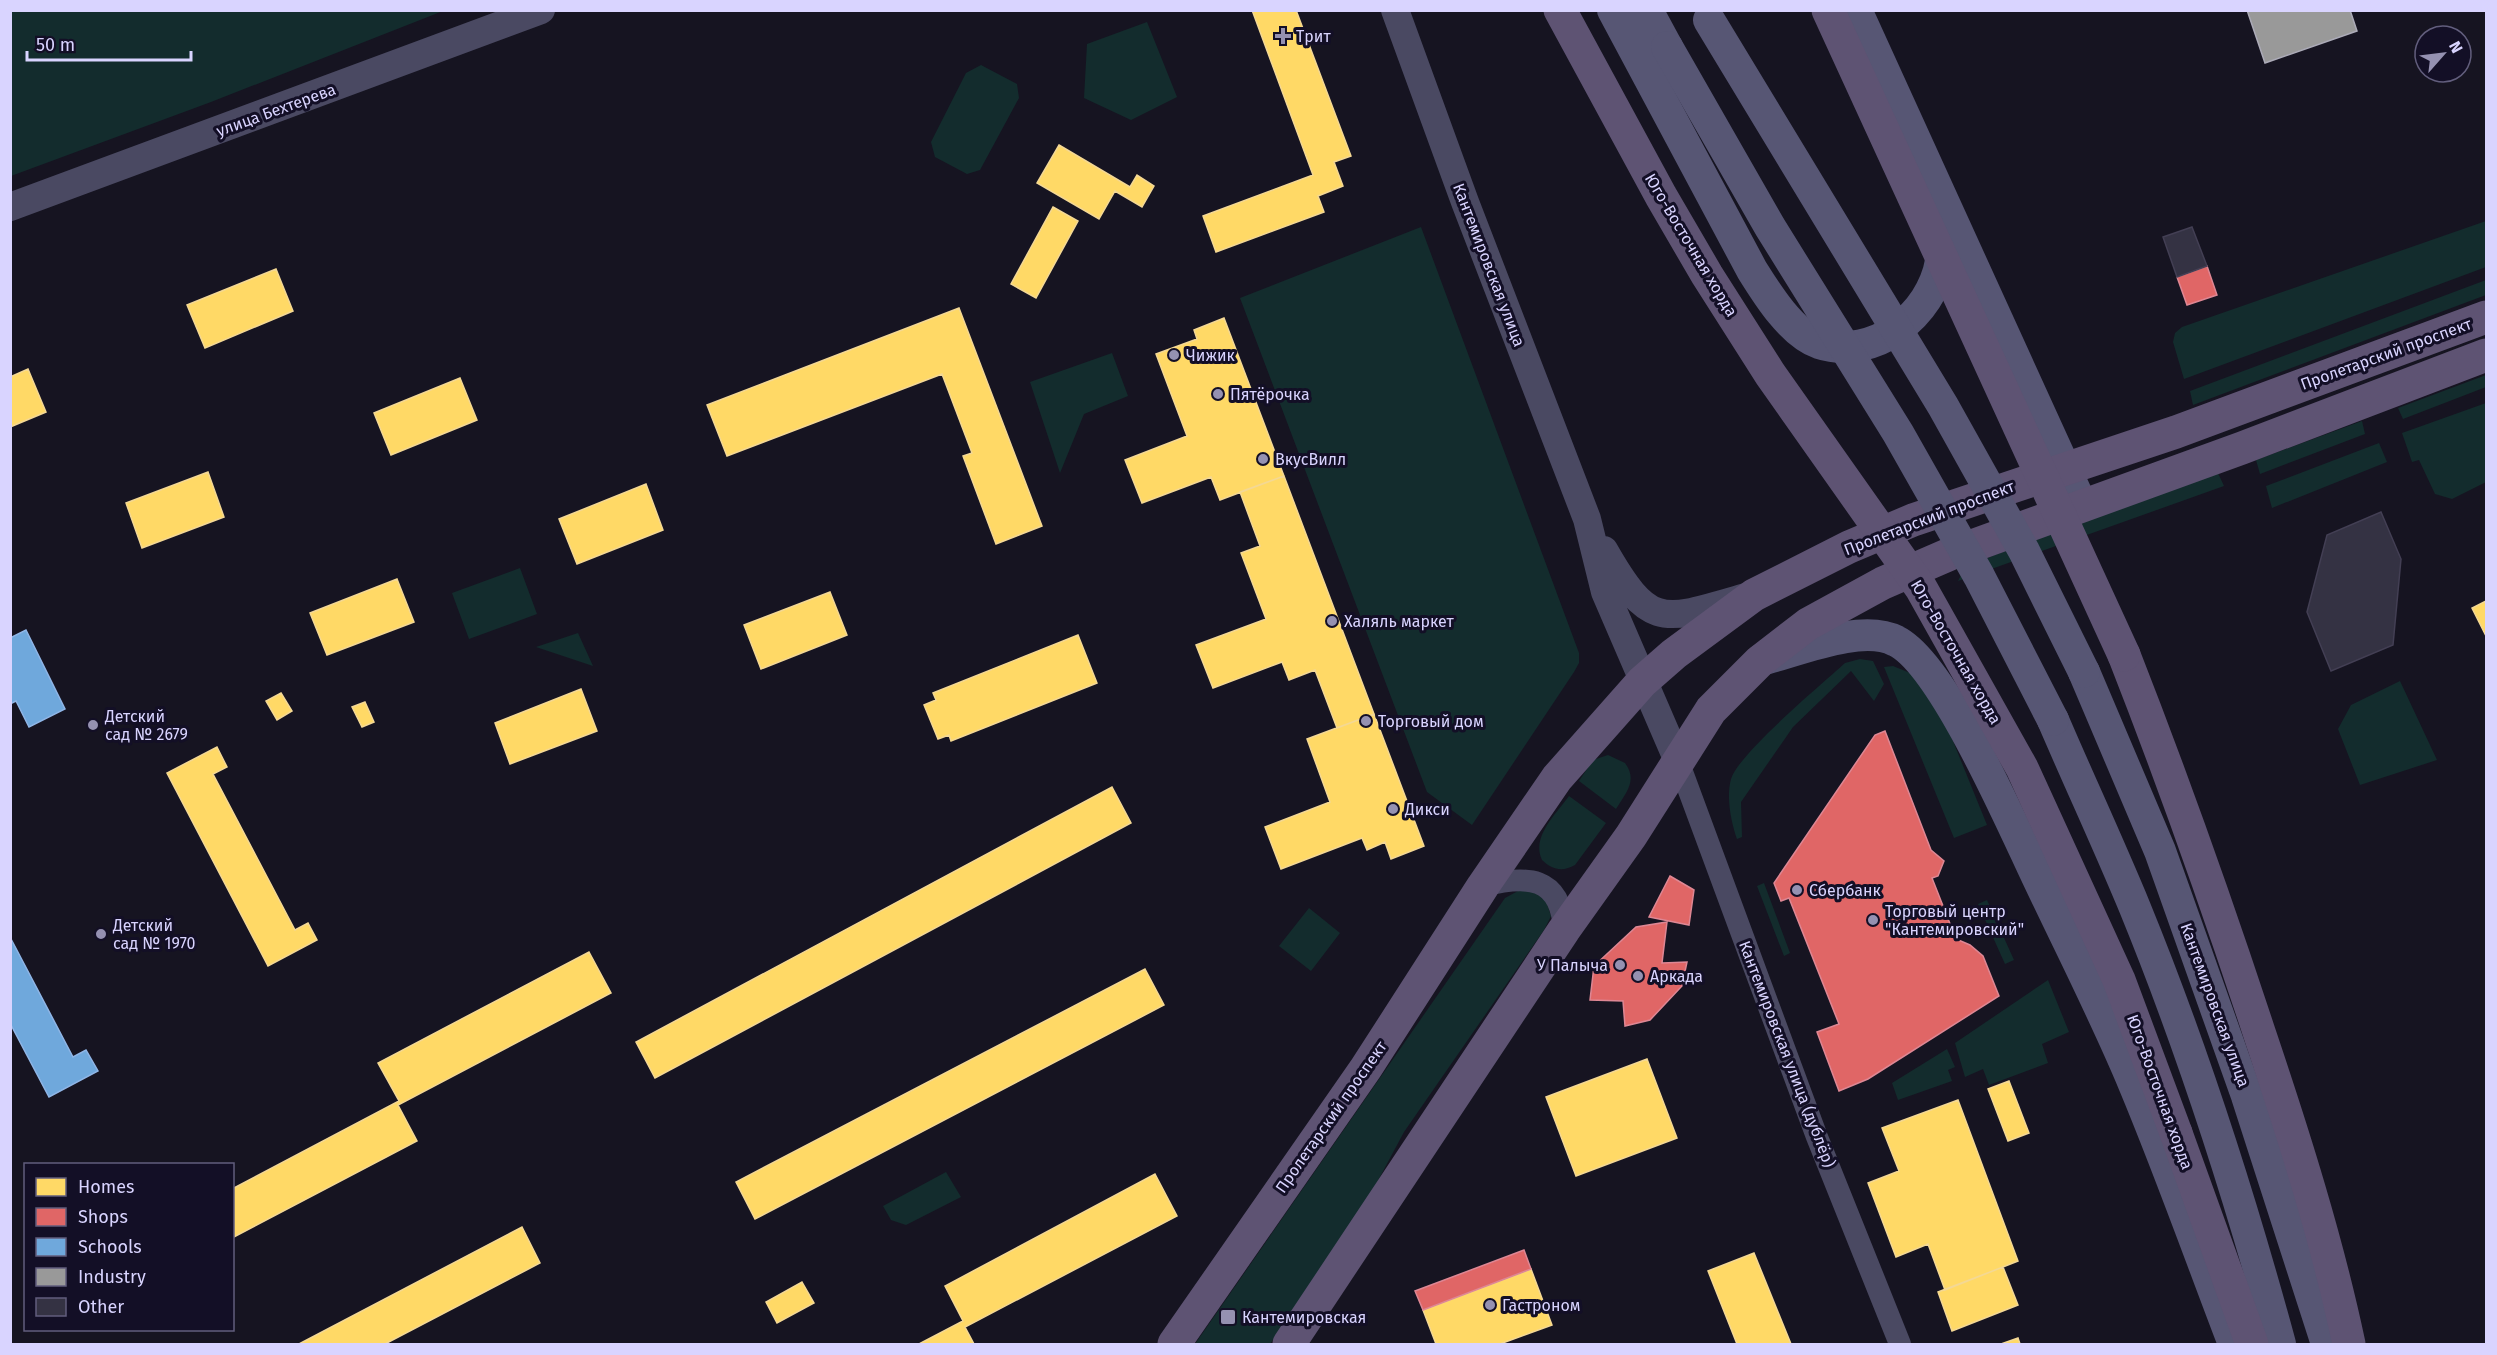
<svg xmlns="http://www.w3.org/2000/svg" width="2497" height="1355" font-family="'Fira Sans',sans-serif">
<rect width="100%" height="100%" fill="#161421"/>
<path fill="#132c2d" d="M11,10h432v1l-232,91 -200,74z
M1147,22l30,75 -46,23 -47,-22 3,-54z
M981,65l36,19 2,14 -39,72 -13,4 -32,-17 -4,-15 35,-69z
M2486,221v46l-302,112 -11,-37 2,-9 7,-6z
M1421,227l158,426v10l-5,9 -102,153 -45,-33 -187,-494z
M2486,280v15l-293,110 -3,-14z
M1112,353l16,43 -44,18 -24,59 -30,-91z
M2486,375v12l-83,32 -5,-11z
M2486,403v79l-34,17 -17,-5 -16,-34 -7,2 -10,-29z
M2362,421l3,13 -105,40 -4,-14z
M2379,443l8,19 -115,46 -6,-22z
M2217,471l7,15 -266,95 3,-6 18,-14z
M520,568l17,46 -68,25 -17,-46z
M578,633l15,33 -57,-19z
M1860,659l13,2 11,23 -10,17 -23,-30 -58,56 -52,75 1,35 -5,2c-6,-17 -11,-42 -6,-60 8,-26 90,-94 114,-116z
M1893,666l17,7 28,31 49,121 -33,13 -70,-171z
M2400,681l37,79 -77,25 -22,-56 13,-24z
M1608,755l17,8c13,17 1,30 -9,46l-37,-28 14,-21z
M1569,796l37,27 -31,42c-12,7 -23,5 -33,-5 -11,-23 14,-46 27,-64z
M1764,883l26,70 -6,3 -27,-70z
M1533,890l13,10 5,16 -7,14 -140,202 -45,84 -89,128h-75l310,-446 13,-7z
M1987,900l27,60 -9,4 -27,-60z
M1309,908l31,25 -29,38 -32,-25z
M2048,980l21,52 -27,12 6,19 -59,22 -6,-16 -18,8 -10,-34z
M1947,1049l8,18 -7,3 4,11 -54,19 -6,-17z
M946,1172l15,25 -55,28 -15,-5 -8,-14z"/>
<path fill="#ffd966" stroke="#f4d894" stroke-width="1.5" d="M1252,10h44l55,146 -17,6 9,24 -25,10 6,16 -108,40 -13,-36 110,-41z
M1059,145l71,42 7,-12 17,11 -12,21 -27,-16 -16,28 -62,-36z
M1053,207l25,14 -42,77 -25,-14z
M276,269l17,42 -88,37 -18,-43z
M959,308l83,218 -46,18 -33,-88 9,-3 -30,-79 -215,82 -20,-51z
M1224,318l60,158 -64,24 -9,-23 -69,26 -17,-43 62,-24 -31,-82 41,-15 -3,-9z
M28,369l18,43 -36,15v-50z
M460,378l17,42 -86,35 -17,-42z
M208,472l16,45 -82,31 -16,-45z
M1284,476l90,238 -37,14 -22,-58 -26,10 -7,-18 -69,26 -17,-43 70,-26 -25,-66 19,-7 -20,-54z
M646,484l17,46 -86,34 -18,-45z
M397,579l17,43 -87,33 -17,-42z
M830,592l17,43 -86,34 -17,-44z
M2486,601v35l-14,-28z
M1078,635l19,48 -146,58 -2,-6 -11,4 -14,-34 12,-5 -3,-7z
M581,689l16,42 -87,33 -15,-41z
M281,693l11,18 -15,9 -11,-19z
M365,702l9,20 -12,5 -10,-20z
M1374,714l50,132 -33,13 -6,-17 -18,8 -5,-12 -81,31 -16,-42 65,-25 -23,-63z
M217,747l10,20 -14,7 82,156 13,-7 9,17 -49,26 -101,-193z
M1112,787l19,36 -476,255 -19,-36z
M589,952l22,41 -213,112 19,36 -185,97v-49l167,-88 -21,-38z
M1145,969l19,36 -409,214 -19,-37z
M1647,1059l30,79 -101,38 -30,-79z
M2009,1081l20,52 -21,8 -20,-52z
M1958,1100l60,161 -73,29 -17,-46 -32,13 -28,-74 31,-12 -17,-43z
M1155,1174l22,42 -212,111 9,17h-55l44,-23 -18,-35z
M522,1227l18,36 -155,81h-86z
M1754,1253l37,91h-54l-29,-73z
M2003,1267l15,38 -66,26 -14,-39z
M1531,1269l21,56 -52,19h-64l-13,-34z
M802,1282l12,21 -37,20 -11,-21z
M2018,1338l2,6h-19z"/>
<path fill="#e06666" stroke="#de8794" stroke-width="1.5" d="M2207,266l10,29 -30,10 -10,-28z
M1885,731l46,119 13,11 -6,15 -6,2 24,61 14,6 13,11 16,40 -131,83 -29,12 -22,-59 22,-8 -50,-126 -8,3 -7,-18 101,-148z
M1670,876l24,14 -5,35 -40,-8z
M1667,922l-5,41 25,-1 -5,24 -32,34 -25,6 -2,-25 -33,-1 4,-34 42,-39z
M1524,1250l7,19 -108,41 -8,-19z"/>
<path fill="#6fa8dc" stroke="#8fb5e6" stroke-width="1.5" d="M26,630l39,79 -36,18 -13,-26 -6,3v-66z
M10,937l63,120 13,-7 12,21 -49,26 -39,-74z"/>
<path fill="#999" stroke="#acabb8" stroke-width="1.5" d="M2247,10h103l7,21 -92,32z"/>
<path fill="#343243" stroke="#433f54" stroke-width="1.5" d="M2192,227l15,39 -30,11 -14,-40z
M2381,512l20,47 -8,86 -62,26 -24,-59 20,-77z"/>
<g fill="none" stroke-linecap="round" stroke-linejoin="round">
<path stroke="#4a4962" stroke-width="22" d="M1678,761l139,376 83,207
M1483,886c43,-11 78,-11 81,44"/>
<path stroke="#4a4962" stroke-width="28" d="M1395,10l70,192 122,317 18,73 73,169
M10,207l531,-197
M1604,550c46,81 59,71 142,47"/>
<path stroke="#575674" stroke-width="32" d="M1613,10l139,260c15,24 39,63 67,73 55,18 113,-28 122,-82 5,-28 -1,-54 -9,-81
M1647,10l20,37
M1856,10l226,496
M1761,660c36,-9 101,-37 135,-19 45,22 109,168 132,216 35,76 74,150 106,227 36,86 67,174 100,260
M2084,672l76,179 87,245 80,248
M2053,720c27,63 56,125 82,188 58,142 105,289 145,436"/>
<path stroke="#5e5373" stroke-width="33" d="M2124,655c49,125 94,252 136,380 34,101 67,205 89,309
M2176,1133l76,211
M1174,1344l192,-276 117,-182 74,-108 85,-96 32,-28 80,-59 95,-48 64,-27 263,-88 310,-115
M1289,1344l275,-414 67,-94 80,-126 49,-49 48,-37 75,-41 67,-29 292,-106 244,-93"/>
<path stroke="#575674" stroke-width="32" d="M1709,20l234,386 81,145 60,121
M1667,47l103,180 128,206 81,143 74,144"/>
<path stroke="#5e5373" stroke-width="33" d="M1560,10l101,186 46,79 63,99 151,214 101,180 97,212 57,153
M1828,10l296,645"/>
</g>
<g fill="#9591b1" stroke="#130f26" stroke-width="2">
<path d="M1280 27h6v6h6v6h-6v6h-6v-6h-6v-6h6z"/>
<circle cx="1174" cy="355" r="6"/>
<circle cx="1218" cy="394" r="6"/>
<circle cx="1263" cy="459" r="6"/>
<circle cx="1332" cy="621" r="6"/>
<circle cx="1366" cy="721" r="6"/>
<circle cx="93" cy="725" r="6"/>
<circle cx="1393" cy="809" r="6"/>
<circle cx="1797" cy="890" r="6"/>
<circle cx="1873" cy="920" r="6"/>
<circle cx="101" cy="934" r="6"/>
<circle cx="1620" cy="965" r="6"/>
<circle cx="1638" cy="976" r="6"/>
<circle cx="1490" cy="1305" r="6"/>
<rect x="1220" y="1309" width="16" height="16" rx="3"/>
</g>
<g text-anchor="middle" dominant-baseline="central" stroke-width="6" stroke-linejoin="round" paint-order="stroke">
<g font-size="16" fill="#d9d4ff" stroke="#130f26" text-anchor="start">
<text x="1296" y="36">Трит</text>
<text x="1186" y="355">Чижик</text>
<text x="1230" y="394">Пятёрочка</text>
<text x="1275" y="459">ВкусВилл</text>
<text x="1344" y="621">Халяль маркет</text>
<text x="105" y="716">Детский<tspan x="105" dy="18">сад № 2679</tspan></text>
<text x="1378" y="721">Торговый дом</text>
<text x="1405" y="809">Дикси</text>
<text x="1809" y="890">Сбербанк</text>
<text x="1885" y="911">Торговый центр<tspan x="1885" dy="18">"Кантемировский"</tspan></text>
<text x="113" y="925">Детский<tspan x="113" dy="18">сад № 1970</tspan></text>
<text x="1608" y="965" text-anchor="end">У Палыча</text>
<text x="1650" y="976">Аркада</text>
<text x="1502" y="1305">Гастроном</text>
<text x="1242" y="1317">Кантемировская</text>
</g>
<g font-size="16" fill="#d9d4ff" stroke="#130f26">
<text transform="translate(276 110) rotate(-20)">улица Бехтерева</text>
<text transform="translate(1691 245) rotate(59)">Юго-Восточная хорда</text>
<text transform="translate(1489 265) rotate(69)">Кантемировская улица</text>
<text transform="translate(2386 354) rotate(-20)">Пролетарский проспект</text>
<text transform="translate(1929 518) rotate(-21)">Пролетарский проспект</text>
<text transform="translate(1956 652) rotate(60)">Юго-Восточная хорда</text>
<text transform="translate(2215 1005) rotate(70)">Кантемировская улица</text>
<text transform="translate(1787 1054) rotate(69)">Кантемировская улица (дублёр)</text>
<text transform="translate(2160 1092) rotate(70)">Юго-Восточная хорда</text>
<text transform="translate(1331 1117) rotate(-55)">Пролетарский проспект</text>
</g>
</g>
<rect width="2497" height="1355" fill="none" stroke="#d9d4ff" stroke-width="24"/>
<rect x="24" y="1163" width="210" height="168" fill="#130f26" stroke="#625e7d" stroke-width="1.5"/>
<rect x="36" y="1178" width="30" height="18" fill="#ffd966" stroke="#625e7d" stroke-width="1.5"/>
<text x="78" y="1193" font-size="18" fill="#d9d4ff">Homes</text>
<rect x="36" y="1208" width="30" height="18" fill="#e06666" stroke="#625e7d" stroke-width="1.5"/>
<text x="78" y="1223" font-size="18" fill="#d9d4ff">Shops</text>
<rect x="36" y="1238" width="30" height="18" fill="#6fa8dc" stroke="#625e7d" stroke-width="1.5"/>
<text x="78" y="1253" font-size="18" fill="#d9d4ff">Schools</text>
<rect x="36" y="1268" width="30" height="18" fill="#999999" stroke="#625e7d" stroke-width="1.5"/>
<text x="78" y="1283" font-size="18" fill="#d9d4ff">Industry</text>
<rect x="36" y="1298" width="30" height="18" fill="#343243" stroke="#625e7d" stroke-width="1.5"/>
<text x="78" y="1313" font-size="18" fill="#d9d4ff">Other</text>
<g transform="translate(2443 54) rotate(62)"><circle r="28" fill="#130f26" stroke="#625e7d" stroke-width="1.5"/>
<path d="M0-4.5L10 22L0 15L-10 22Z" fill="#9591b1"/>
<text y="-9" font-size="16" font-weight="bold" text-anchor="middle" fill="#d9d4ff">N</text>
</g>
<path d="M27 51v9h164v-9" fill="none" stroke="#d9d4ff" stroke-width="3"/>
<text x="36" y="51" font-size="18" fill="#d9d4ff" stroke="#130f26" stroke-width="4.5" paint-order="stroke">50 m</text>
</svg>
